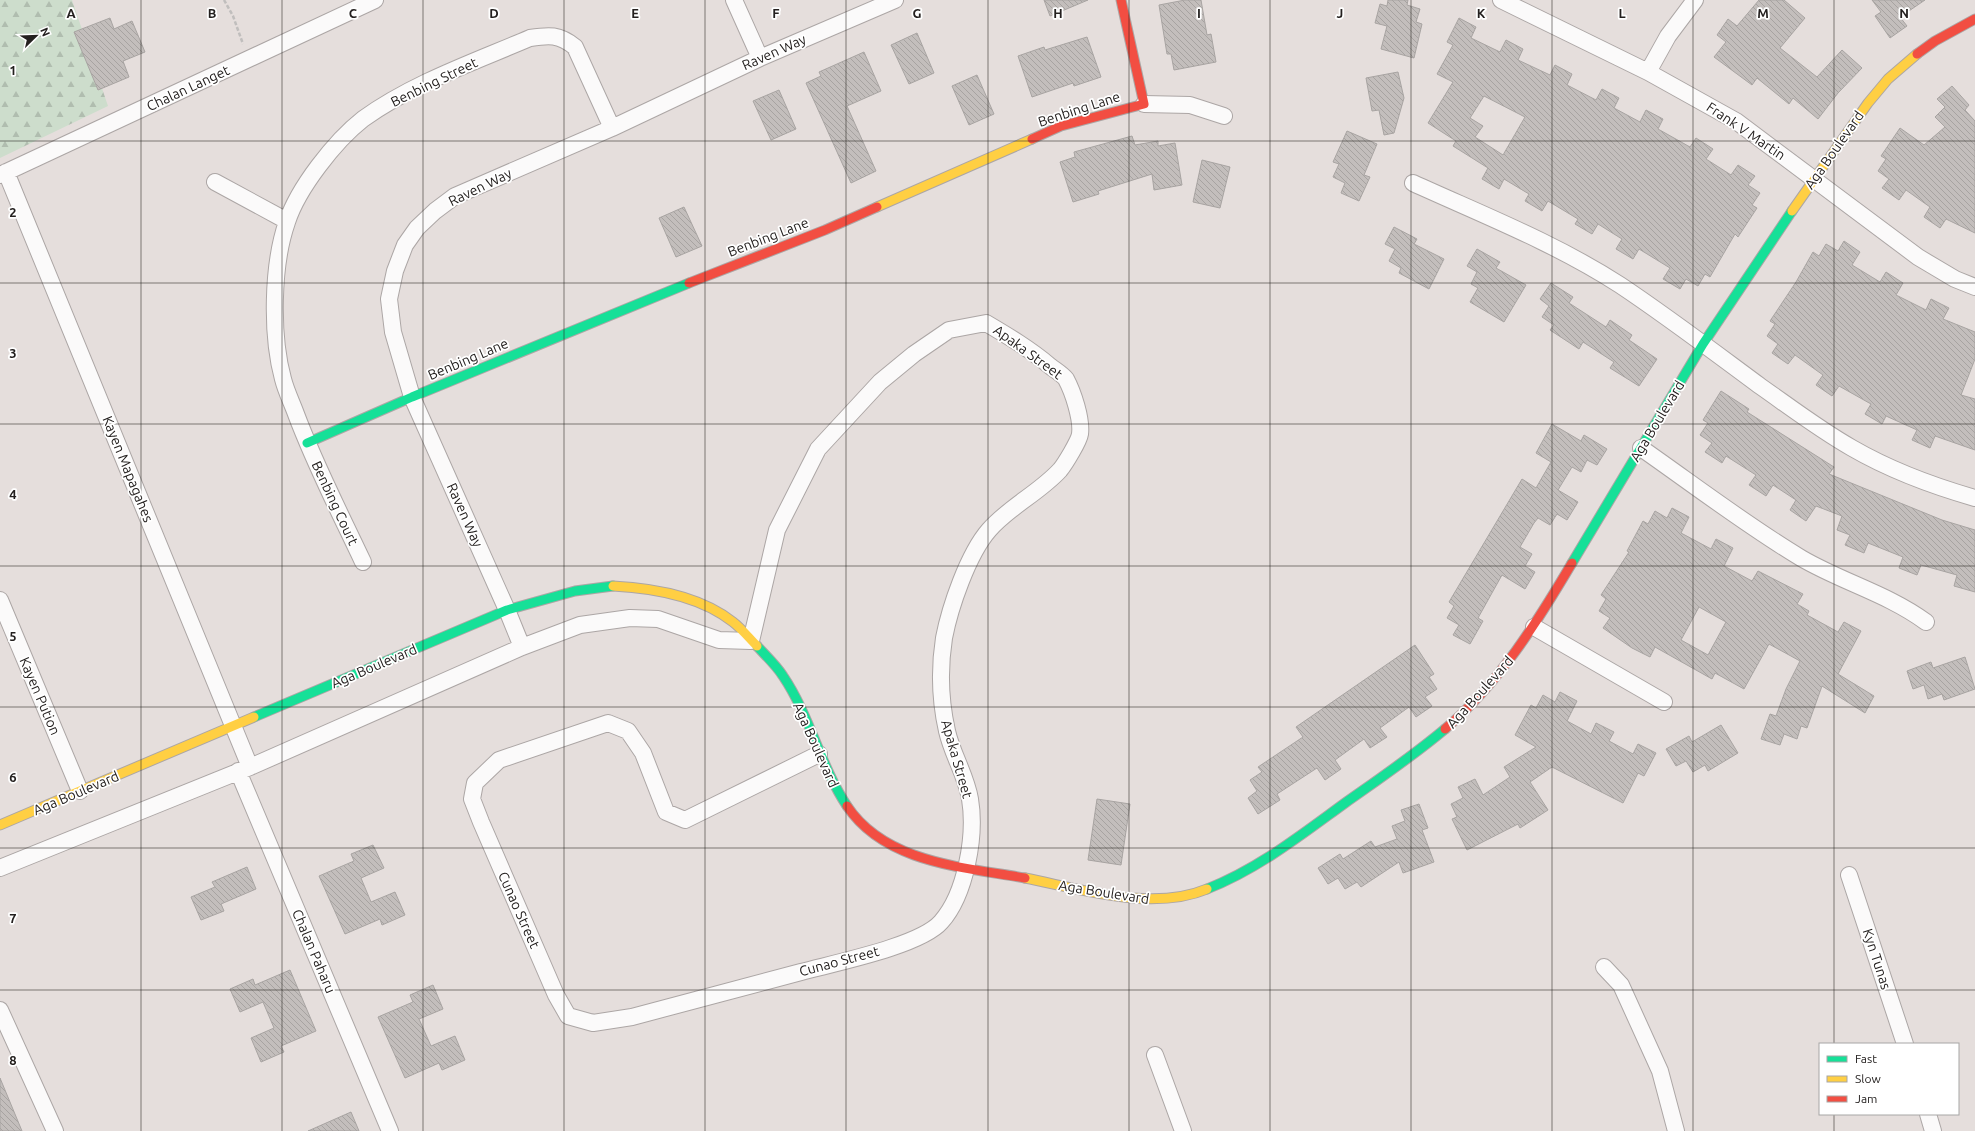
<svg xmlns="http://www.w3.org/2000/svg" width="1975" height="1131" font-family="Ubuntu,sans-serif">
<defs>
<pattern id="forest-firs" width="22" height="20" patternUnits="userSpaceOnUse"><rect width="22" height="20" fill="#cdddcc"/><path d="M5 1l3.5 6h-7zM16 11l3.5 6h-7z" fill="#b0bdaf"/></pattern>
<pattern id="building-back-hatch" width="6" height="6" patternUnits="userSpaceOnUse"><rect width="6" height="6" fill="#c3bebc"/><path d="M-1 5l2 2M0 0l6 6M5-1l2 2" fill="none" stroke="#a7a3a1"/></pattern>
</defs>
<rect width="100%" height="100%" fill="#e5dedc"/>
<path fill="url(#forest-firs)" d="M0,0h72l36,106 -108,52z"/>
<path fill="url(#building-back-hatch)" stroke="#a8a4a2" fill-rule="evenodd" d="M1044,0h44l-38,16z
M1185,0h16l6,35 4,-1 5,28 -42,8 -3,-16h-4l-8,-49z
M1388,0h20l-1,5 13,4 -4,13 6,2 -8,34 -33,-9 6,-23 -12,-3 5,-19 7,2z
M1759,0h25l21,18 -25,30 37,29 25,-27 20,18 -24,25 -20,26 -25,-21 -4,6 -32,-26 -5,7 -38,-28 12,-15 -9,-7 11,-16 9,7z
M1872,0h53l-25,17 7,9 -17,12 -15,-22 6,-4z
M110,18l4,11 18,-8 13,31 -22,9 6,16 -31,13 -24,-58z
M1459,18l17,9 -5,11 29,14 6,-12 17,9 -5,11 32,15 5,-10 17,9 -5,11 29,15 6,-11 17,9 -5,10 26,14 6,-12 17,9 -5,10 32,18 6,-9 17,11 -7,10 25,16 7,-10 17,11 -7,9 12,8 -8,12 5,3 -19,29 -3,-3 -25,43 -5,-3 -7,12 -12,-7 -6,10 -17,-10 7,-11 -31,-19 -6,10 -17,-10 6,-10 -24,-15 -6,10 -17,-10 3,-5 -30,-18 -6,10 -17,-10 4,-7 -25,-15 -5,10 -17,-10 6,-11 -35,-22 3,-5 -28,-18 25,-41 -16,-8 16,-29 -6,-3zM1484,96l41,21 -22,38 -28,-18 8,-11 -13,-8z
M917,33l17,40 -25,11 -18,-39z
M1087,37l14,40 -27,9 -1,-3 -41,14 -14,-41 26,-9 1,3z
M864,52l17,39 -34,15 29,65 -25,12 -45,-100 15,-7 -2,-4z
M1398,72l6,26 -10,35 -10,2 -5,-25 -7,1 -6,-33z
M977,75l17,39 -25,11 -17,-39z
M1952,86l17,19 -4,5 10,11v112l-29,-14 -6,9 -16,-11 6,-10 -24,-17 -7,10 -17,-12 7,-9 -11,-8 8,-12 -5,-3 19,-28 24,17 21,-18 -10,-10 10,-10 -8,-8z
M779,90l17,39 -25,11 -18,-39z
M1347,131l30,13 -13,31 6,2 -11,24 -18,-8 4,-10 -12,-6 6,-13 -6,-2z
M1132,136l3,9 23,-4v5l17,-3 7,42 -28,5 -2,-16 -54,17 1,3 -26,8 -13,-40 15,-5 -1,-5z
M1202,160l28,7 -10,41 -27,-6z
M684,207l18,39 -26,11 -17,-39z
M1394,227l23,12 -3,5 30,15 -15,30 -30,-16 2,-5 -12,-7 6,-12 -10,-5z
M1844,241l16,11 -8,13 28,17 6,-10 17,11 -7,12 30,15 5,-11 18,9 -6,11 32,13v27l-14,36 14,4v51l-40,-14 -5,12 -18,-8 5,-10 -31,-14 -4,8 -17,-10 6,-10 -32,-18 -7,10 -16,-11 7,-10 -28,-20 -7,9 -16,-11 6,-9 -11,-8 8,-12 -5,-3 26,-39 17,-30 6,4 7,-12 12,7z
M1477,249l23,13 -4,6 30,17 -22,37 -34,-20 8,-14 -7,-4 6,-12 -10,-6z
M1551,283l22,14 -4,6 37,24 4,-7 22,15 -3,5 28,19 -18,27 -29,-18 4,-6 -31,-20 -4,7 -29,-19 4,-5 -12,-8 7,-11 -9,-7z
M1721,391l28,18 -2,3 87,55 -5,7 113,46 33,10v62l-21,-6 3,-11 -36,-10 -4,10 -18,-7 4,-11 -35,-14 -4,10 -19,-8 5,-10 -13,-5 5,-14 -26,-10 -10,15 -16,-11 6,-10 -23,-15 -7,11 -17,-11 7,-10 -30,-19 -4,7 -17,-11 7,-9 -12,-8 8,-12 -5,-3z
M1552,424l29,17 3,-6 23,14 -10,16 -10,-5 -6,12 -9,-5 -14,23 20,12 -11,18 -10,-6 -7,11 -12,-7 -4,5 -14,24 12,7 -7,12 10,6 -10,17 -23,-14 -24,43 5,3 -13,23 -17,-9 6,-10 -12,-7 7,-12 -5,-4 73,-123 14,9 15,-26 -15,-9z
M1672,508l17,9 -8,16 30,16 5,-10 17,9 -9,18 28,15 6,-10 45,23 -6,10 12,7 -2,4 31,17 6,-10 17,9 -23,43 36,22 -9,17 -43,-27 -15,42 -6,-2 -4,13 -13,-5 -4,11 -19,-6 9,-25 6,2 10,-27 14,-28 -31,-17 -25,45 -29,-16 -3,6 -57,-32 -5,10 -18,-9 -29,-20 7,-10 -11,-7 7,-12 -5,-4 28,-43 -2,-1 16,-30 5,3 7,-13 12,7zM1699,607l27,15 -18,33 -27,-15z
M1415,645l19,29 -5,3 8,12 -12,8 7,9 -16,11 -7,-10 -29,21 7,9 -17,11 -6,-9 -29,21 6,9 -16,11 -8,-12 -40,26 3,6 -22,14 -10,-16 9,-7 -7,-11 12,-8 -4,-5 45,-30 -7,-10z
M1965,657l10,32 -31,11 -2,-6 -14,5 -4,-14 -11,4 -6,-18 24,-9 2,6z
M1560,692l17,9 -10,20 24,13 5,-11 18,9 -5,9 24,13 5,-10 18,9 -12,23 -6,-3 -15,30 -71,-36 -22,15 18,28 -28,18 -2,-4 -51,26 -15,-31 5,-2 -6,-13 12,-6 -5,-11 17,-8 8,16 27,-18 -6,-10 32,-20 -21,-12 16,-30 5,3 7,-13 12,7z
M1721,725l17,28 -30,18 -3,-6 -12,7 -7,-11 -10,5 -10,-17 23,-13 3,6z
M1097,799l33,5 -9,61 -33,-5z
M1419,804l9,24 -6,2 12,32 -31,11 -4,-11 -38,25 -4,-5 -12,7 -7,-11 -10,6 -10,-16 22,-14 3,5 28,-18 4,6 22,-8 -5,-13 13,-5 -4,-11z
M373,845l11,23 -23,10 10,24 24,-10 10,23 -23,10 -2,-6 -35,15 -26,-58 35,-15 -3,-7z
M247,867l9,22 -35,15 3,7 -23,9 -10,-23 24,-10 -3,-5z
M290,970l26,61 -35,15 3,6 -23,10 -10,-24 23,-10 -11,-26 -23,10 -10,-23 23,-10 2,6z
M433,985l10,24 -24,10 12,27 24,-10 10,24 -23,10 -3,-7 -34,15 -27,-61 35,-15 -3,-7z
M0,1078l22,53h-22z
M351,1112l8,19h-51z"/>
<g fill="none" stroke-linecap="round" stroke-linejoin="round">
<defs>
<path id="street" d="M734,0l26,58
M1501,0l147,72 88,49 182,136 37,22 20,8
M1648,72l20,-36 27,-36
M1144,104l46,1 34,11
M6,172l244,595
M0,175l375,-175
M215,182l72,39
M1413,183c70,32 142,60 207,102 48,32 94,67 140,101 30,21 60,44 92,62 38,22 81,38 123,50
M1641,448c53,37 105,77 160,110 41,24 87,36 125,64
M363,562c-23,-49 -48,-97 -67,-148 -4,-11 -10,-23 -13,-35 -12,-44 -11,-114 4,-157 11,-34 48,-81 76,-103 50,-36 111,-57 167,-81 19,-3 29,-4 45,9l37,81
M0,600l80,191
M1534,627l130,75
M522,647l-15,-37 -95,-213 -19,-65 -4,-33 6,-28 10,-26 12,-17 18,-17 20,-15 157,-68 148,-70 135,-58
M238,771l152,360
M0,868l250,-101 272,-120 58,-22 50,-7 28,1 61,21 32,1 26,-111 41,-81 62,-67 34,-28 35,-24 37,-7c22,13 44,26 64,43 5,4 12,8 16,13 7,13 16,40 14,55 -1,7 -15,30 -20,36 -21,23 -50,36 -71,60 -21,24 -39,77 -45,108 -5,32 -4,62 3,93 5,23 19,44 23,68 6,36 -4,95 -29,123 -21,24 -107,41 -140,50 -56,15 -113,30 -169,45l-39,6 -25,-7 -12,-21 -75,-173 -9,-23 3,-16 24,-23 109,-37 20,8 15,22 23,59 19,8 134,-66
M1849,875l56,169
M1604,967l17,18 39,86 16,60
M0,1010l55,121
M1155,1055l28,76
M1928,1114l5,17"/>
<path id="fast" d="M307,443l105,-46 277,-114
M1572,563l131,-219 89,-133
M757,646c9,10 19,19 26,30 27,40 37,89 64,130
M254,717l253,-107 68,-19 38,-5
M1207,889c51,-20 94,-54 138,-86 34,-24 68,-47 100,-74"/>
<path id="slow" d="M877,207l155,-68
M1792,211l76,-108 20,-24 29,-25
M613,586c40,2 87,10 120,36 9,7 16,16 24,24
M0,825l254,-108
M1025,878c56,11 127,34 182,11"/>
<path id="jam" d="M1917,54l18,-13 40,-22
M1032,139l29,-13 83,-22 -23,-104
M689,283l136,-53 52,-23
M1445,729c54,-46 91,-105 127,-166
M847,806c38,57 116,61 178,72"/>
</defs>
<use href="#street" stroke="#aca6a5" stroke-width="18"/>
<use href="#fast" stroke="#aca6a5" stroke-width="11"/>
<use href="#slow" stroke="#aca6a5" stroke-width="11"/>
<use href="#jam" stroke="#aca6a5" stroke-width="11"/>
<path stroke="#c0bebd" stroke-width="2.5" stroke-dasharray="4 2" stroke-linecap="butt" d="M224,0l9,16 10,28"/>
<use href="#street" stroke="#fbfafa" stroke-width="16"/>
<use href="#fast" stroke="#16e098" stroke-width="9"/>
<use href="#slow" stroke="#ffcf43" stroke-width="9"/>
<use href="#jam" stroke="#f24e42" stroke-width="9"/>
</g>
<path fill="none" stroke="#24201f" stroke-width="1" stroke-opacity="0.55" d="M141,0v1131M282,0v1131M423,0v1131M564,0v1131M705,0v1131M846,0v1131M988,0v1131M1129,0v1131M1270,0v1131M1411,0v1131M1552,0v1131M1693,0v1131M1834,0v1044M0,141h1975M0,283h1975M0,424h1975M0,566h1975M0,707h1975M0,848h1975M0,990h1975M1834,1114v17"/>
<g text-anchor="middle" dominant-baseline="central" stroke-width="3.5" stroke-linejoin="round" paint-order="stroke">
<g font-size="14" fill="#24201f" stroke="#fff">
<text transform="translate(774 52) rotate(-24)">Raven Way</text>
<text transform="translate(434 82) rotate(-26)">Benbing Street</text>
<text transform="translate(188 88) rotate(-25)">Chalan Langet</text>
<text transform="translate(1079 109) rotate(-18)">Benbing Lane</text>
<text transform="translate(1746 131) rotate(34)">Frank V Martin</text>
<text transform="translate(1834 150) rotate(-55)">Aga Boulevard</text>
<text transform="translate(480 187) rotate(-26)">Raven Way</text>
<text transform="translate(768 237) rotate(-21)">Benbing Lane</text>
<text transform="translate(1028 352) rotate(36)">Apaka Street</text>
<text transform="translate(468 359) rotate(-23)">Benbing Lane</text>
<text transform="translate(1657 421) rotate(-59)">Aga Boulevard</text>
<text transform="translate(128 469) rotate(68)">Kayen Mapagahes</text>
<text transform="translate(335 503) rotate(65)">Benbing Court</text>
<text transform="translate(465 515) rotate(66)">Raven Way</text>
<text transform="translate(374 666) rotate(-23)">Aga Boulevard</text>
<text transform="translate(1480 692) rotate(-48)">Aga Boulevard</text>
<text transform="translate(40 696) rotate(67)">Kayen Pution</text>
<text transform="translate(816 745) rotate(66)">Aga Boulevard</text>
<text transform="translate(957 759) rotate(74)">Apaka Street</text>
<text transform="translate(76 793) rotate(-23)">Aga Boulevard</text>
<text transform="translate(1104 892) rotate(9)">Aga Boulevard</text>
<text transform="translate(519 910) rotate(66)">Cunao Street</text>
<text transform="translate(314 951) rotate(67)">Chalan Paharu</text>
<text transform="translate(1877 959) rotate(72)">Kyn Tunas</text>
<text transform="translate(839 961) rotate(-15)">Cunao Street</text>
</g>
</g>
<g font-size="13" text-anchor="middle" font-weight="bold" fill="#24201f" stroke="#fff" stroke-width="3.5" stroke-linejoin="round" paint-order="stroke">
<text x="71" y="18">A</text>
<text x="212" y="18">B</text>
<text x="353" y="18">C</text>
<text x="494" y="18">D</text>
<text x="635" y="18">E</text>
<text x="776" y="18">F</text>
<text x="917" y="18">G</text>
<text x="1058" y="18">H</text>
<text x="1199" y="18">I</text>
<text x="1340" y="18">J</text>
<text x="1481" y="18">K</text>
<text x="1622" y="18">L</text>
<text x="1763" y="18">M</text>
<text x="1904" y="18">N</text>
<text x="13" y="75">1</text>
<text x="13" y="217">2</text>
<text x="13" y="358">3</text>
<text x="13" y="499">4</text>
<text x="13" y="641">5</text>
<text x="13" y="782">6</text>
<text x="13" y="923">7</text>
<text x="13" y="1065">8</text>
</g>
<rect x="1819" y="1043" width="140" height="72" fill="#ffffff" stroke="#a7a6a5"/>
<rect x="1827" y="1056" width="20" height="6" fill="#16e098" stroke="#a7a6a5"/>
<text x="1855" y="1063" font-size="12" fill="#24201f">Fast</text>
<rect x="1827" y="1076" width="20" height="6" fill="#ffcf43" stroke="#a7a6a5"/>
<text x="1855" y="1083" font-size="12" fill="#24201f">Slow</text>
<rect x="1827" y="1096" width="20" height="6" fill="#f24e42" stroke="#a7a6a5"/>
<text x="1855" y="1103" font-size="12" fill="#24201f">Jam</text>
<g transform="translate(36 36) rotate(67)" stroke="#ffffff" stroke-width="3" paint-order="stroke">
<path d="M0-3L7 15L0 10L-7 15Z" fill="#24201f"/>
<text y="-6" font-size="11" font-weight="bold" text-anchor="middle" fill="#24201f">N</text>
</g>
</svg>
